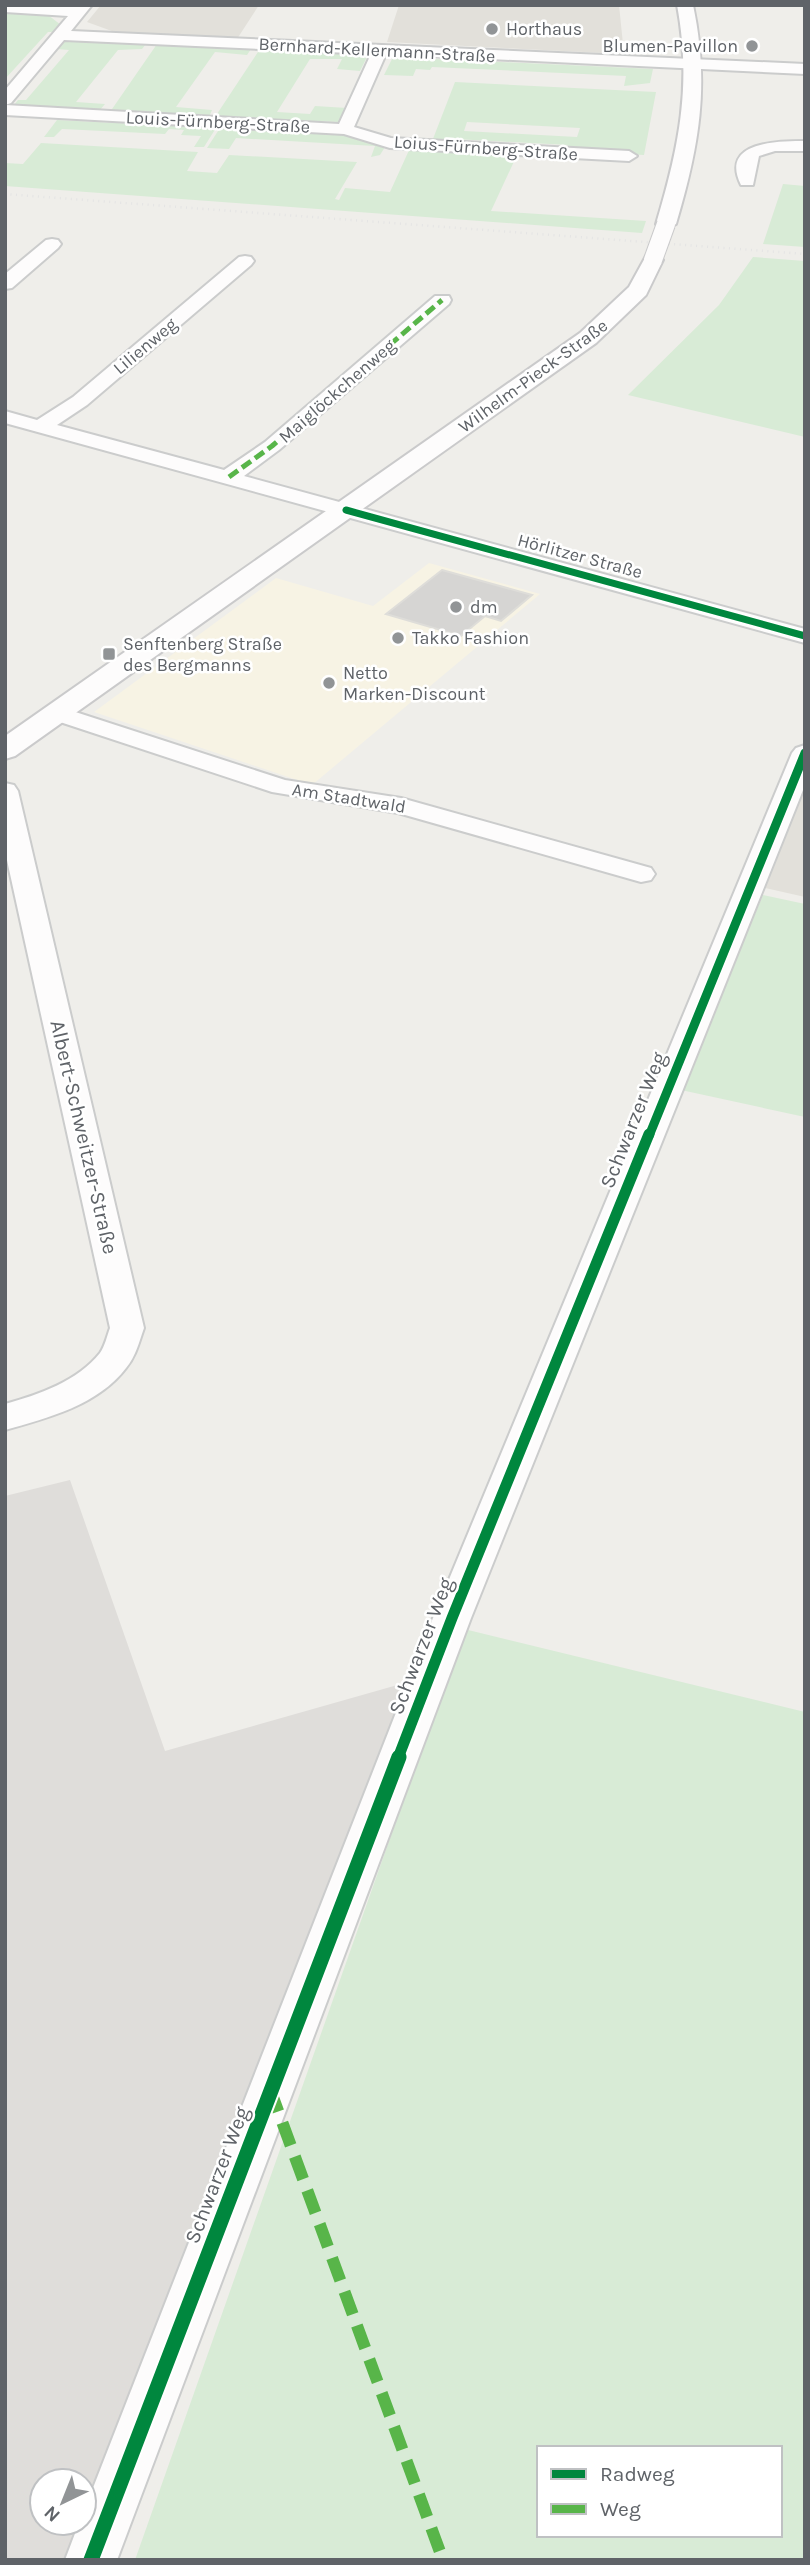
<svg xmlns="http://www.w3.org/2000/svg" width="810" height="2565" font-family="Karla,sans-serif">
<rect width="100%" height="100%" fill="#efeeea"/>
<path fill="#f7f3e4" d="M429,563l111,31 -228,191 -218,-73 182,-134 97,28z"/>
<path fill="#dfddda" d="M70,1480l95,271 243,-69 -324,836v-37h-42v42h40l-14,37h-63v-1064z"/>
<path fill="#e2e0da" d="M101,5h158l-22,34 -117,-5 -33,-12z
M399,5h220l5,49 -237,-12z
M805,778v119l-44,-10z"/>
<path fill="#d8ebd6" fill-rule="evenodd" d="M5,10l43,5 13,10 -5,7h-8l-43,47z
M64,41l5,-1 77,4 -4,5 -24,1 -42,52 29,2 -6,7 -85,-6 4,-5h8l43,-50 -12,-1z
M157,44l94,5 -4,6 -32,-3 -39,55 36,3 -3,7 -99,-5z
M260,49l108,6 -8,16 -23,-2 5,-10h-32l-33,53 33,2 5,-8 32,2 -9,14 -123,-5z
M393,57l260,12 -3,14 -26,3 2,-10 -194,-9 -2,3 -14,-1 -3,7 -29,-1z
M455,82l201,10 -12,63 -77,-4 1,-6 -113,-6 -3,6 -21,-1zM467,122l113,6 -3,9 -113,-6z
M57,120l159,8 -12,19h-10l7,-11 -20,-1 3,-5 -15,-1 -4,5 -103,-5 -8,8h-10z
M220,128l128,5 37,14 -5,8 -9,2 4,-11 -139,-8 -7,11 -22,-1z
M41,143l157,9 -11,19 30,2 12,-18 128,7 -22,37 4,1 6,-12 45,4 20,-44 107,7 -26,56 155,10 -4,12 -637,-47v-23l18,1z
M783,184l22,2v61l-42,-3z
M753,257l52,4v176l-177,-42 91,-90z
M763,895l42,9v213l-124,-27z
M464,1629l341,83v848h-670zM539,2448h241v87h-241z"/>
<path fill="#d6d5d3" stroke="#deddd9" stroke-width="2" d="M442,570l90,25 -31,26 -16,-5 -24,20 -75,-22z"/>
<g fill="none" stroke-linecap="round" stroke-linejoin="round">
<defs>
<path id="street" d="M5,5h87l-21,26 734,33v10l-419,-20 -32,73 37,11 238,13 8,5 -8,5 -239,-13 -46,-14 -339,-19v-10l334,19 32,-70 -307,-14 -53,63 -6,2v-15l63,-74 -63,-4z
M805,141v10h-30l-16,5 -6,29h-12c-22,-44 38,-44 64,-44z
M52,239l6,1 3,4 -3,4 -46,40 -7,1v-15l41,-34z
M245,256l6,1 3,4 -3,4 -164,140 -30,20 167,45 41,-28 170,-146h14l2,4 -2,4 -170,146 -35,26 561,153v14l-800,-220v-12l32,9 36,-23 166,-140z
M60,707l225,73 116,18 250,70 4,6 -4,6 -10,2 -243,-69 -126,-21 -221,-73 -3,-5 3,-5z
M805,745v40l-334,833 -354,942h-52l14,-37h5v-12l349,-893 359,-865 4,-5z
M5,783l9,2 4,6 126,537c-5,14 -8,28 -18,40 -28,37 -78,50 -121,62v-26c33,-9 73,-23 95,-51 5,-7 7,-17 10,-25l-105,-477z"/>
<path id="secondary" d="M677,5h16c17,80 6,142 -17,219l-10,6 -10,-6c23,-77 36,-139 21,-219z
M653,254l10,6 -17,35 -50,48 -581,413 -10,3v-23l575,-403 49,-46 17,-31z"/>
</defs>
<use href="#street" stroke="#cbcccc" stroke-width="4"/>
<use href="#secondary" stroke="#cacacb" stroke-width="4"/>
<use href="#street" fill="#fdfcfc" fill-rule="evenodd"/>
<use href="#secondary" fill="#fdfcfc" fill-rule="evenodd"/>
<path stroke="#e4e4e4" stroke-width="2.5" stroke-dasharray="1 4.5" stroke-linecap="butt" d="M5,194l800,60"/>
<defs>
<path id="secondary-bridge" d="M653,260l13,-36"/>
</defs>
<use href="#secondary-bridge" stroke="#cacacb" stroke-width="20" stroke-linecap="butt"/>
<use href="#secondary-bridge" stroke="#fdfcfc" stroke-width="18"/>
<path stroke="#58b549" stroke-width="5" stroke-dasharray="11 5" stroke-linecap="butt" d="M229,477l43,-31 170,-146"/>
<path stroke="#58b549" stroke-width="12" stroke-dasharray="24 12" stroke-linecap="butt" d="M270,2089l173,471"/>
<defs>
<path id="cycleway-far3" d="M346,510l459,126"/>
<path id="cycleway-far2" d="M649,1136l156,-383"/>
<path id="cycleway-far1" d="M398,1758l54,-140 197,-484"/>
<path id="cycleway" d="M91,2560l308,-803"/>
</defs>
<use href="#cycleway-far3" stroke="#fff" stroke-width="10"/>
<use href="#cycleway-far2" stroke="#fff" stroke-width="12"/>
<use href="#cycleway-far1" stroke="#fff" stroke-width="16"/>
<use href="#cycleway" stroke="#fff" stroke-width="19"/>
<use href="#cycleway-far3" stroke="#00873e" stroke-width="7"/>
<use href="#cycleway-far2" stroke="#00873e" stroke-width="9"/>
<use href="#cycleway-far1" stroke="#00873e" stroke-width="11"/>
<use href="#cycleway" stroke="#00873e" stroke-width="15"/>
</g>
<g fill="#919496" stroke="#fff" stroke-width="2.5">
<circle cx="492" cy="29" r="7"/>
<circle cx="752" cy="46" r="7"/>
<circle cx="456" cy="607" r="7"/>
<circle cx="398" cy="638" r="7"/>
<rect x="102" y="647" width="14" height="14" rx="3.5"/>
<circle cx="329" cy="683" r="7"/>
</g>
<g text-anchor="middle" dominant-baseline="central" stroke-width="5" stroke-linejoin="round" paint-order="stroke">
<g font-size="18" fill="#5f6368" stroke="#fff" text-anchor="start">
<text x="506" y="29">Horthaus</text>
<text x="738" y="46" text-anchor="end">Blumen-Pavillon</text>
<text x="470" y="607">dm</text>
<text x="412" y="638">Takko Fashion</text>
<text x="123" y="644">Senftenberg Straße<tspan x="123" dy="21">des Bergmanns</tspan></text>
<text x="343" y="673">Netto<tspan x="343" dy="21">Marken-Discount</tspan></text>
</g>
<g font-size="18" fill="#5f6368" stroke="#fff">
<text transform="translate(377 50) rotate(3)">Bernhard-Kellermann-Straße</text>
<text transform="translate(218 122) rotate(3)">Louis-Fürnberg-Straße</text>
<text transform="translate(486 148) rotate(4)">Loius-Fürnberg-Straße</text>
<text transform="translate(145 346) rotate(-40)">Lilienweg</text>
<text transform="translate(533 376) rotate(-36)">Wilhelm-Pieck-Straße</text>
<text transform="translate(337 391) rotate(-41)">Maiglöckchenweg</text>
<text transform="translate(580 556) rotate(15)">Hörlitzer Straße</text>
<text transform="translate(349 798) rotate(9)">Am Stadtwald</text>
</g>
<g font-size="21" fill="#5f6368" stroke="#fff">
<text transform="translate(633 1120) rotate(-68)">Schwarzer Weg</text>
<text transform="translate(84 1137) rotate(77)">Albert-Schweitzer-Straße</text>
<text transform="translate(421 1646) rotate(-69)">Schwarzer Weg</text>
<text transform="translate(217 2175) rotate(-69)">Schwarzer Weg</text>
</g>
</g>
<rect width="810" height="2565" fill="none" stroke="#5f6368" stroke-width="14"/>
<rect x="537" y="2446" width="245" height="91" fill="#ffffff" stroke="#bfc1c3" stroke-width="2"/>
<rect x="551" y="2469" width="35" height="10" fill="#00873e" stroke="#bfc1c3" stroke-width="2"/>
<text x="600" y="2481" font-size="21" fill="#5f6368">Radweg</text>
<rect x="551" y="2504" width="35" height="10" fill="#58b549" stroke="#bfc1c3" stroke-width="2"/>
<text x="600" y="2516" font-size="21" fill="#5f6368">Weg</text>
<g transform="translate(63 2502) rotate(223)"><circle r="33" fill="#ffffff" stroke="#bfc1c3" stroke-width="2"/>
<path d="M0-5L12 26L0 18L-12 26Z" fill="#919496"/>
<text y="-10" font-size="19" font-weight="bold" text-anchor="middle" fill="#5f6368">N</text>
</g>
</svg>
